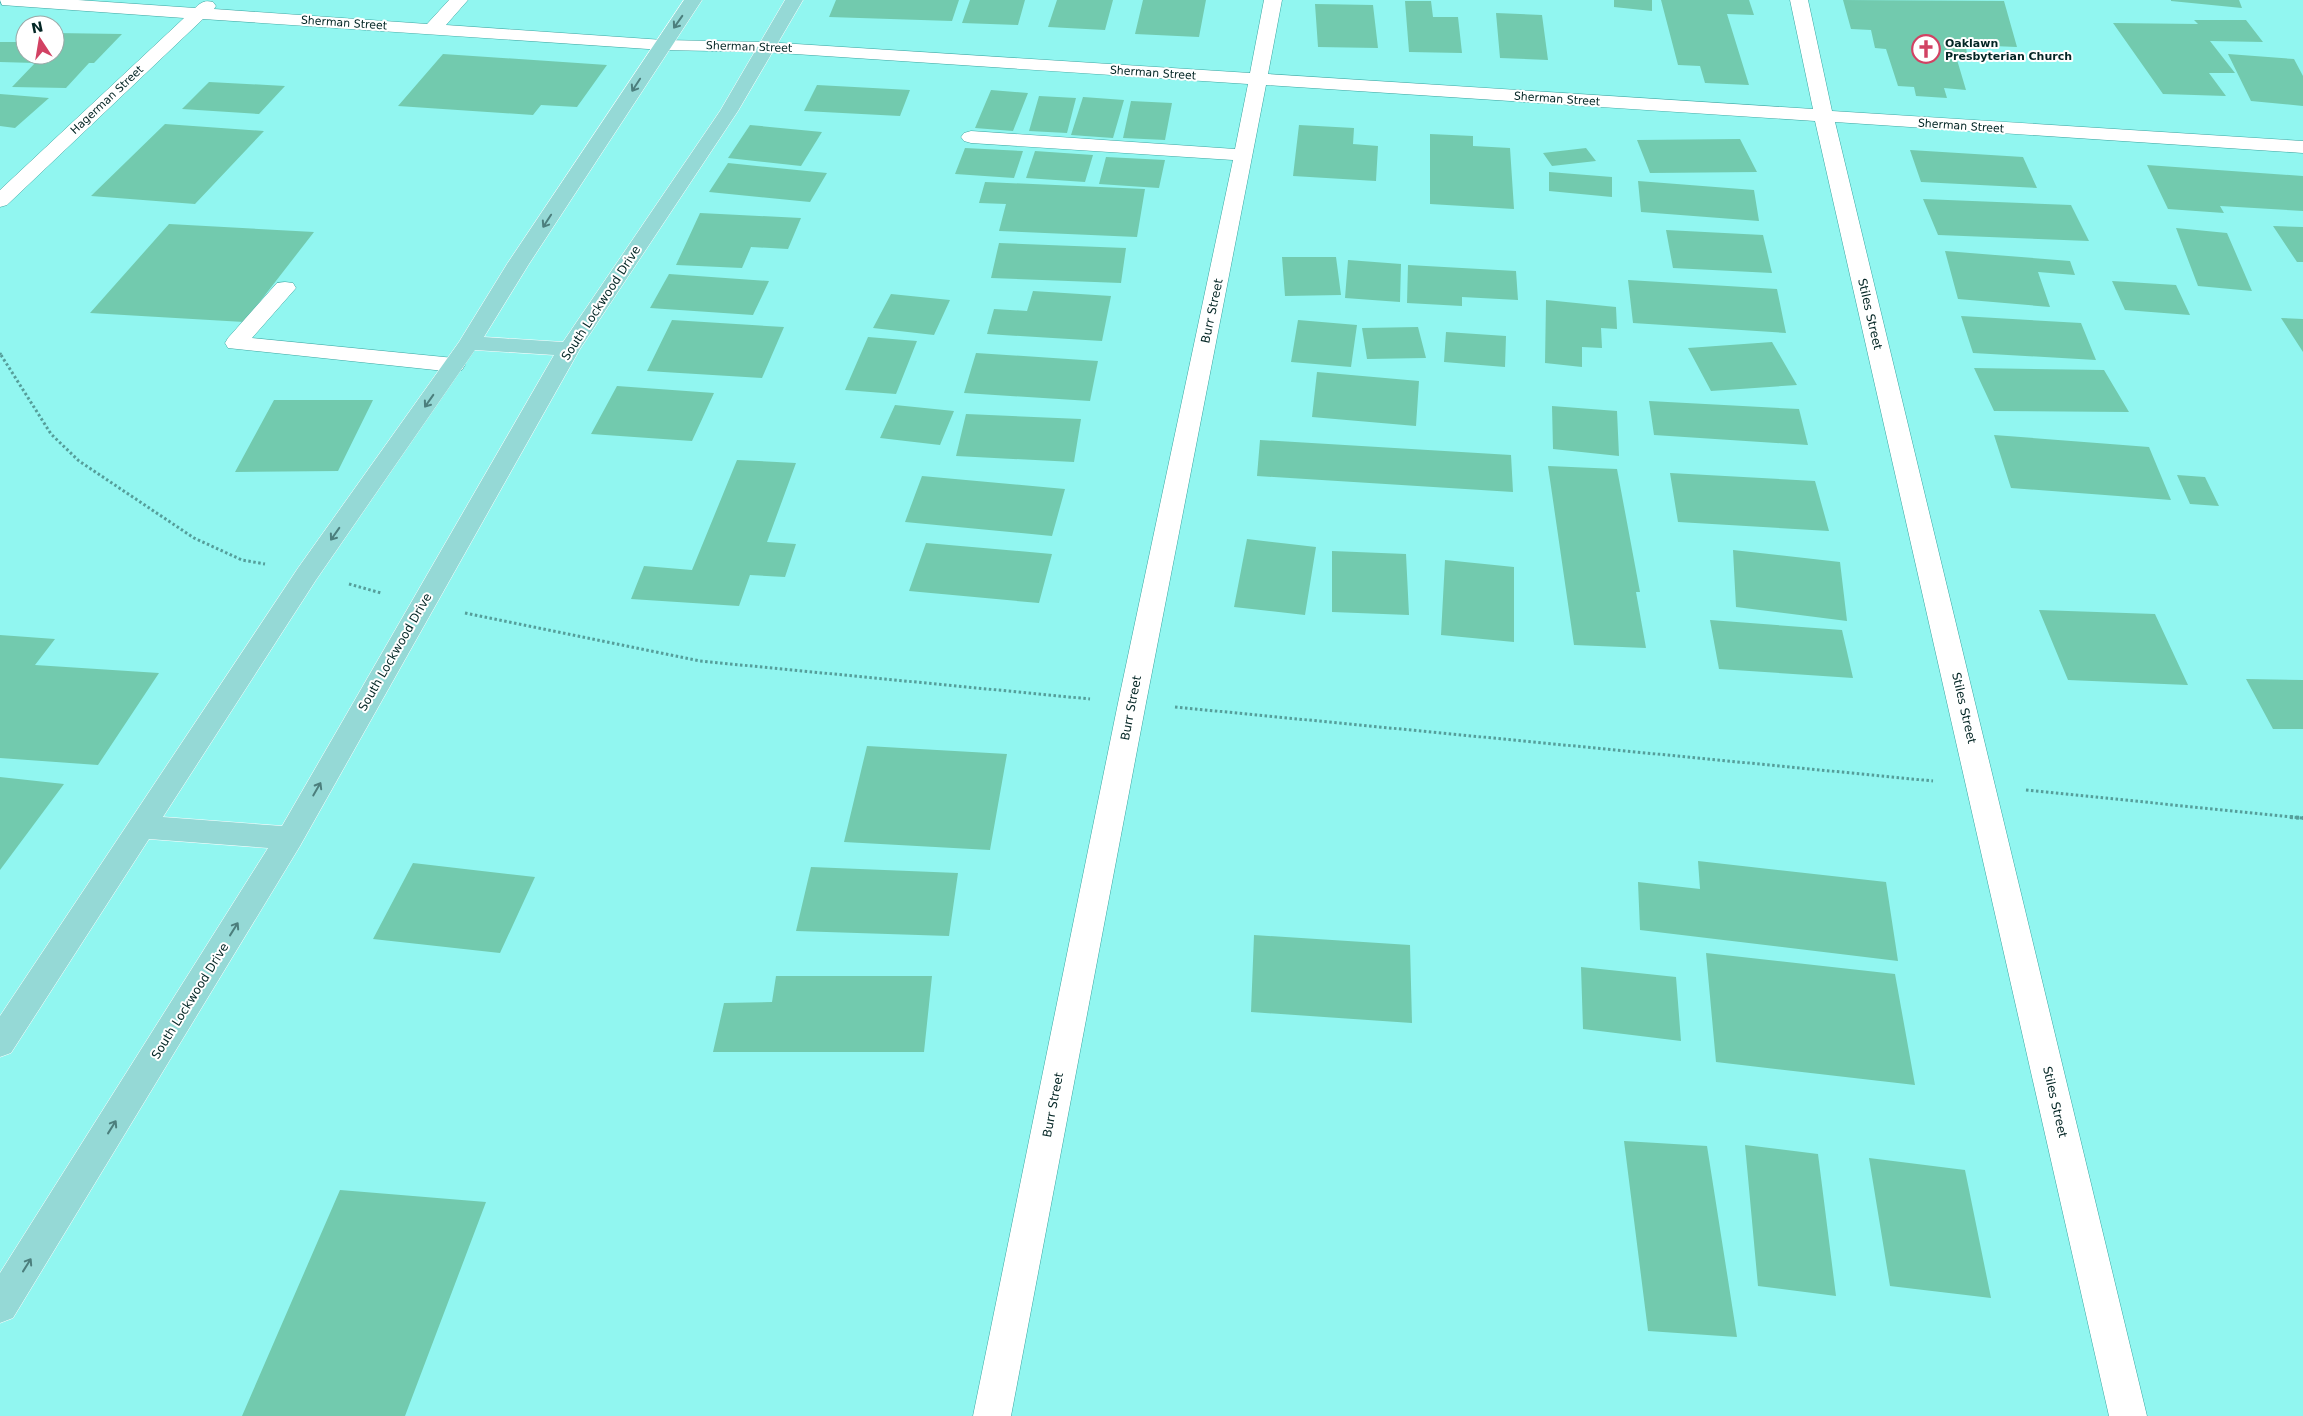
<svg xmlns="http://www.w3.org/2000/svg" width="2303" height="1416" font-family="'DejaVu Sans',sans-serif">
<rect width="100%" height="100%" fill="#91f6f0"/>
<path fill="#72caae" d="M836,0h123l-7,21 -123,-4z
M970,0h55l-7,25 -56,-2z
M1057,0h56l-8,30 -57,-3z
M1143,0h63l-7,37 -64,-3z
M1614,0h38v11l-38,-4z
M1661,0h88l5,15 -27,-1 22,71 -44,-2 -5,-17 -22,-1z
M1843,0l161,1 13,46 -24,-1 1,3 -28,-1 1,5h-12l11,37 -22,-2 3,10 -31,-2 -2,-9 -16,-1 -12,-37 -11,-1 -4,-18 -20,-1z
M2171,0h68l3,8 -71,-7z
M1405,1h26l2,16h25l4,36 -53,-1z
M1315,4l58,1 5,43 -60,-1z
M1496,13l46,2 6,45 -48,-2z
M2194,20h52l17,22 -53,-1 25,32h-26l17,23 -63,-2 -50,-71 85,1z
M55,33l67,1 -28,29h-5l-23,25 -54,-1 23,-24 -35,-1v-20h23l2,-2v15h30z
M443,54l164,11 -30,42 -36,-2 -8,10 -135,-9z
M2228,54l66,5 9,17v30l-52,-5z
M209,82l76,4 -26,28 -77,-5z
M817,85l93,5 -10,26 -96,-5z
M991,90l37,3 -15,38 -38,-3z
M0,94l49,4 -34,30 -15,-2z
M1039,96l37,2 -9,35 -38,-2z
M1083,97l41,3 -11,38 -42,-3z
M1131,101l41,2 -7,37 -42,-2z
M165,124l99,7 -69,73 -104,-8z
M750,125l72,7 -21,34 -73,-8z
M1299,125l55,3 -1,16 25,2 -2,35 -83,-5z
M1430,134l43,2v10l37,2 4,61 -84,-5z
M1740,139l17,33 -107,1 -13,-33z
M965,148l58,3 -9,27 -59,-4z
M1586,148l10,13 -44,5 -9,-13z
M1910,150l113,7 14,31 -116,-6z
M1035,151l58,4 -8,27 -59,-4z
M1106,157l59,3 -6,28 -60,-4z
M728,163l99,10 -17,29 -101,-10z
M2147,165l156,11v35l-83,-5 4,7 -56,-4z
M1549,172l63,5v20l-63,-6z
M1638,181l116,9 5,31 -118,-9z
M985,182l160,7 -8,48 -138,-6 7,-27 -27,-1z
M1923,199l148,6 18,36 -151,-6z
M700,213l101,5 -13,31 -37,-2 -9,21 -66,-3z
M169,224l145,8 -70,90 -154,-9z
M2273,226l30,1v35h-6z
M2176,228l51,5 25,58 -54,-5z
M1666,230l97,5 9,38 -99,-5z
M999,243l127,5 -5,35 -130,-5z
M1945,251l125,10 5,14 -37,-3 12,35 -92,-8z
M1282,257h54l5,38 -56,1z
M1348,260l53,4 -1,38 -55,-4z
M1408,265l108,6 2,29 -56,-3v9l-55,-3z
M669,274l100,7 -16,34 -103,-7z
M1628,280l149,9 9,44 -153,-10z
M2112,281l64,4 14,30 -65,-5z
M1033,291l78,5 -9,45 -115,-7 7,-25 33,2z
M891,294l59,6 -16,35 -61,-7z
M1546,300l70,7 1,22 -16,-1 1,20 -20,-1v20l-37,-4z
M1961,316l120,7 15,37 -123,-7z
M2281,318l22,1v33z
M672,320l112,7 -22,51 -115,-7z
M1298,320l59,5 -6,42 -60,-5z
M1418,327l8,31 -59,1 -5,-31z
M1446,332l60,4 -1,31 -61,-5z
M868,337l49,4 -21,53 -51,-4z
M1772,342l25,43 -86,6 -23,-43z
M976,353l122,8 -8,40 -126,-8z
M1974,368l130,2 25,42 -135,-1z
M1317,372l102,9 -3,45 -104,-9z
M617,386l97,7 -22,48 -101,-7z
M274,400h99l-35,71 -103,1z
M1649,401l150,8 9,36 -154,-10z
M895,405l59,6 -14,34 -60,-7z
M1552,406l65,5 2,45 -66,-7z
M966,414l115,5 -7,43 -118,-6z
M1994,435l155,12 22,53 -160,-12z
M1260,440l251,15 2,37 -256,-16z
M737,460l59,3 -29,79 29,2 -11,33 -35,-2 -11,31 -108,-7 13,-33 48,4z
M1548,466l69,3 23,123h-4l10,56 -72,-3z
M1670,473l145,8 14,50 -151,-9z
M2177,475l28,2 14,29 -29,-2z
M922,476l143,13 -13,47 -147,-14z
M1247,539l69,8 -11,68 -71,-8z
M926,543l126,11 -13,49 -130,-12z
M1733,550l107,12 7,59 -111,-14z
M1332,551l74,3 3,61 -77,-3z
M1445,560l69,7v75l-73,-7z
M2039,610l116,4 33,71 -120,-5z
M1710,620l132,10 11,48 -134,-9z
M0,635l55,4 -20,26 124,8 -61,92 -98,-7z
M2246,679l57,1v49h-30z
M867,746l140,8 -17,96 -146,-8z
M0,777l64,7 -64,86z
M1698,861l188,21 12,79 -258,-31 -2,-48 62,7z
M413,863l122,14 -35,76 -127,-14z
M811,867l147,6 -9,63 -153,-5z
M1254,935l156,10 2,78 -161,-11z
M1706,953l189,21 20,111 -199,-23z
M1581,967l95,10 5,64 -98,-12z
M776,976h156l-8,76h-211l11,-49 48,-1z
M1624,1141l83,5 30,191 -89,-6z
M1745,1145l73,9 18,142 -78,-10z
M1869,1158l96,12 26,128 -101,-12z
M340,1190l146,12 -81,214h-163z"/>
<g fill="none" stroke-linecap="round" stroke-linejoin="round">
<defs>
<path id="minor" d="M0,0h78l117,8c6,-6 10,-8 18,-6l3,4 -2,3 213,15 22,-24h19l-22,25 217,15 102,2 485,31 14,-73h18l-14,74 545,35 -23,-109h18l24,111 471,30v12l-468,-31 312,1294h-38l-294,-1295 -549,-36 -120,618 -135,713h-38l145,-713 115,-543 -262,-17 -7,-2 -3,-4 3,-4 7,-2 264,18 13,-65 -483,-32 -102,-2 -460,-31 -196,186 -7,2v-17l184,-172 -182,-13z
M285,282l8,1 3,5 -44,50 202,20 8,2 3,5 -3,5 -8,2 -226,-24 -3,-5 3,-5 49,-55z"/>
<path id="major" d="M684,0h18l-173,264 -45,73 79,5 157,-231 65,-111h18l-65,111 -158,238 -280,497 -287,472 -13,5v-50l268,-425 -119,-9 -138,214 -11,4v-41l298,-448 161,-226 48,-78zM475,350l79,5 -272,471 -119,-9 153,-237z"/>
</defs>
<use href="#minor" stroke="#3ca5a1" stroke-width="1"/>
<use href="#major" stroke="#fff" stroke-width="1"/>
<path stroke="#559e9a" stroke-width="2.5" stroke-dasharray="2 2" stroke-linecap="butt" d="M0,353l2,3"/>
<path stroke="#559e9a" stroke-width="3" stroke-dasharray="2.5 2.5" stroke-linecap="butt" d="M1,355l50,79 28,27 115,77 48,22 23,4
M349,584l32,9
M465,613l235,48 390,38
M1175,707l758,74
M2026,790l276,28"/>
<path stroke="#559e9a" stroke-width="4" stroke-dasharray="3 3" stroke-linecap="butt" d="M2290,817l13,1"/>
<use href="#minor" fill="#fff" fill-rule="evenodd"/>
<use href="#major" fill="#95d9d6" fill-rule="evenodd"/>
</g>
<defs><path id="oneway-shaft" d="M-6 0H5M1.5-3L5.5 0L1.5 3" fill="none" stroke-width="1.6" stroke-linecap="round" stroke-linejoin="round" transform="scale(1.25)"/></defs>
<g stroke="#4c7f7d">
<use href="#oneway-shaft" transform="translate(678 22) rotate(125)"/>
<use href="#oneway-shaft" transform="translate(636 85) rotate(123)"/>
<use href="#oneway-shaft" transform="translate(547 221) rotate(123)"/>
<use href="#oneway-shaft" transform="translate(429 401) rotate(125)"/>
<use href="#oneway-shaft" transform="translate(335 534) rotate(125)"/>
<use href="#oneway-shaft" transform="translate(317 789) rotate(-60)"/>
<use href="#oneway-shaft" transform="translate(234 929) rotate(-58)"/>
<use href="#oneway-shaft" transform="translate(112 1127) rotate(-58)"/>
<use href="#oneway-shaft" transform="translate(27 1265) rotate(-58)"/>
</g>
<defs>
<symbol id="church-ring" viewBox="-11 -11 22 22"><circle r="9.5" fill="#fff" stroke="#d24263" stroke-width="1.5"/><path d="M-1.2-6h2.4v3.5h3.3v2.4h-3.3V6h-2.4V-.1h-3.3v-2.4h3.3Z" fill="#d24263"/></symbol>
</defs>
<g fill-rule="evenodd">
<use href="#church-ring" x="1910" y="33" width="32" height="32"/>
</g>
<g text-anchor="middle" dominant-baseline="central" stroke-width="4" stroke-linejoin="round" paint-order="stroke">
<g font-size="11" fill="#032524" stroke="#fff">
<text transform="translate(344 23) rotate(4)">Sherman Street</text>
<text transform="translate(749 47) rotate(2)">Sherman Street</text>
<text transform="translate(1153 73) rotate(4)">Sherman Street</text>
<text transform="translate(1557 99) rotate(4)">Sherman Street</text>
<text transform="translate(107 100) rotate(-43)">Hagerman Street</text>
<text transform="translate(1961 126) rotate(4)">Sherman Street</text>
</g>
<g font-size="11" font-weight="bold" fill="#032524" stroke="#fff" text-anchor="start">
<text x="1945" y="43">Oaklawn<tspan x="1945" dy="13">Presbyterian Church</tspan></text>
</g>
<g font-size="12" fill="#032524" stroke="#fff">
<text transform="translate(601 303) rotate(-57)">South Lockwood Drive</text>
<text transform="translate(1212 311) rotate(-78)">Burr Street</text>
<text transform="translate(1870 314) rotate(77)">Stiles Street</text>
<text transform="translate(395 652) rotate(-60)">South Lockwood Drive</text>
<text transform="translate(1131 708) rotate(-79)">Burr Street</text>
<text transform="translate(1964 708) rotate(77)">Stiles Street</text>
<text transform="translate(190 1001) rotate(-58)">South Lockwood Drive</text>
<text transform="translate(2055 1102) rotate(77)">Stiles Street</text>
<text transform="translate(1053 1105) rotate(-79)">Burr Street</text>
</g>
</g>
<g transform="translate(40 40) rotate(348)"><circle r="24" fill="#ffffff" stroke="#9aa8a7"/>
<path d="M0-4L9 19L0 12L-9 19Z" fill="#d24263"/>
<text y="-8" font-size="14" font-weight="bold" text-anchor="middle" fill="#032524">N</text>
</g>
</svg>
